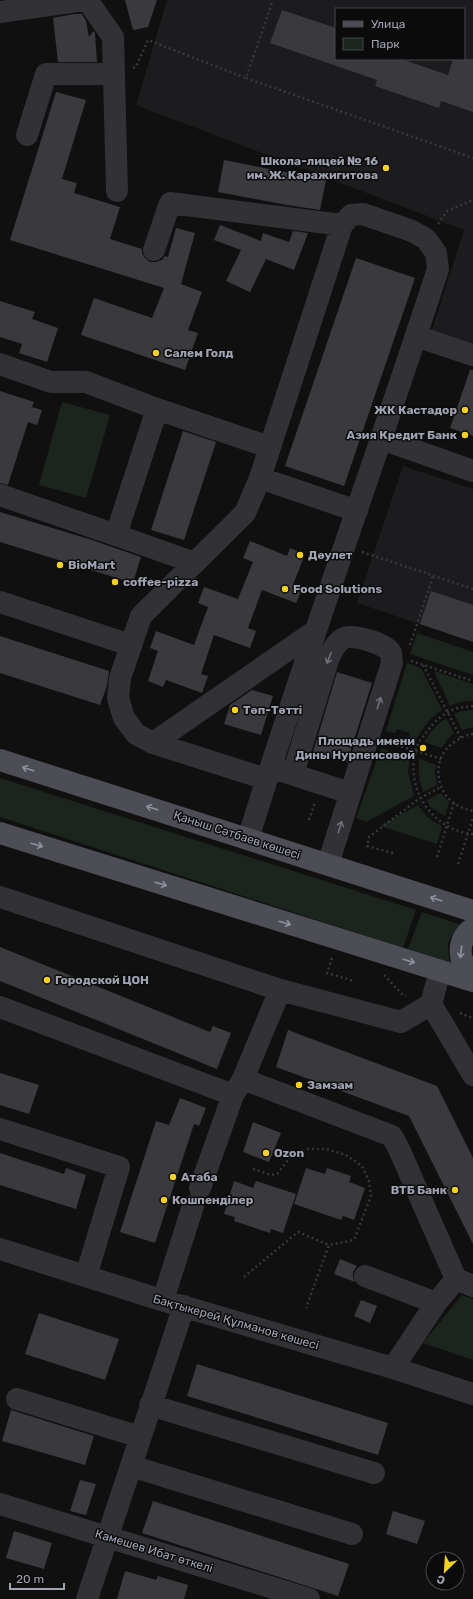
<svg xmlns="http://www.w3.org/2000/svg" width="473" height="1599" font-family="Rubik,sans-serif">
<rect width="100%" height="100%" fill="#101011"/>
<path fill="#1c1c1e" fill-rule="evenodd" d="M167,0h306v343l-41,-13 32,-100 -328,-125zM336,9h128v50h-128z
M403,466l70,23v153l-116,-39z"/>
<path fill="#1c241e" d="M62,402l48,13 -24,83 -47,-13z
M417,633l56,19v23l-63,-21z
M407,663l14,5 21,42c-12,8 -19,17 -26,30l-7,-3 1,-4 -13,-4 -2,4 -9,-2z
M434,671l39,13v17l-13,1 -10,4z
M473,710v17l-11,3 -8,-16 8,-3z
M446,718l8,15 -7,7 -5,8 -18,-6c6,-10 12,-17 22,-24z
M381,748l8,3 -1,5 16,5 1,-5 5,2 -2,14 6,24 -48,26 -10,-4z
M419,759l17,6 -1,7 2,13 -14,7c-4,-12 -5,-21 -4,-33z
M0,778l416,132 -13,38 -403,-131z
M441,793l8,9 -4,14 -15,-9 -3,-7z
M418,805c6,10 13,16 24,21l-5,18 -57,-18z
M422,912l39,13c-13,11 -16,22 -10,38l-43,-14z
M462,1295l11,4v61l-50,-17z"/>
<path fill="#3a3a3e" d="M125,0h32l-9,27 -15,3z
M282,10l54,18v31h65l47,16 5,-16h20v53l-32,-11 -2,7 -64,-22 2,-6 -107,-37z
M74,14h8l4,7 3,16 4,-6 2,2 2,29h-39l-5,-44z
M56,92l30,8 -24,79 15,4 -3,10 46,14 -10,32 32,10v4l3,5 5,4h6l6,-2 3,-4 3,1 8,-29 19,5 -14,51 21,8 -14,38 10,3 -13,37 -104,-35 13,-37 58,20 12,-30 -154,-48z
M224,160l102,20 -6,30 -33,-5 -69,-13z
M220,225l41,16 2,-8 26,9 4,-11 15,2 -14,37 -28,-11 -16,33 -24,-11 15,-31 -27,-10z
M356,258l59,20 -71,208 -59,-20z
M0,301l35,11 -3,7 26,9 -11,34 -28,-9 3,-9 -22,-7z
M470,370h3v66l-23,-8z
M0,391l34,11 -2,5 10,3 -5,15 -9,-3 -20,63 -8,-2z
M183,431l33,11 -32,98 -33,-10z
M0,512l92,28 49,17 -8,26 -133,-41z
M250,541l37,15 3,-8 15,6 -12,31 9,4 -6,14 -34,-13 -14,38 8,3 -6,17 -36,-13 -13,39 7,2 -6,17 -36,-13 -3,7 -15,-6 10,-30 -8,-3 6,-17 38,14 14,-38 -10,-4 6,-16 34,12 15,-37 -10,-4z
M431,591l42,14v37l-53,-18z
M0,636l109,35 -2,15 -7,19 -100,-32z
M337,672l35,11 -25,79 -34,-10z
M252,690l21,6 -12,39 -37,-11 6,-19z
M0,947l210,85 3,-6 18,7 -14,36 -217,-88z
M288,1030l149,56 36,72v86l-64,-128 -133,-49z
M0,1073l39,12 -10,29 -29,-9z
M180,1098l26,10 -7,18 -5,-2 -39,119 -35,-11 36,-111 13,4z
M253,1122l28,11 -12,29 -26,-10z
M0,1153l64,21 2,-6 20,7 -10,34 -76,-24z
M306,1168l19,6 2,-6 24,8 -2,6 16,6 -11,32 -11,-4 -2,4 -47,-16z
M234,1181l19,7 3,-7 40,13 -13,39 -12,-4 -1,4 -36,-12 1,-4 -11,-3z
M340,1259l17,7 -4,6v6l2,4 -21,-8z
M361,1300l16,6 -7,17 -16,-7z
M39,1313l80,26 -14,41 -80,-26z
M197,1364l191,59 -10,32 -191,-59z
M11,1410l83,26 -9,29 -83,-24z
M80,1480l16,4 -10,31 -16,-4z
M153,1501l196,63 -11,32 -196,-63z
M393,1511l32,10 -8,23 -31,-10z
M14,1531l38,12 -8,26 -38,-11z
M125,1571l31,9 2,-4 30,9 -4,14h-67z"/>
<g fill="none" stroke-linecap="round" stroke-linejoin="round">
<path stroke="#37373d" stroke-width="2.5" stroke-dasharray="2 3" stroke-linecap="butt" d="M133,68l3,-1 12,-27 98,38 27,-78
M246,78l227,80
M438,224l9,-13 26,-11
M362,552l111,37
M410,645l23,-69
M411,661l62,20
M423,665l38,73
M473,706c-5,1 -10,1 -15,2 -12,3 -22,12 -29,21 -4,5 -8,10 -11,15 -16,40 12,86 55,90
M473,734c-8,1 -13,4 -20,9 -23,16 -18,53 8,64 4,2 8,3 12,4
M387,742l54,17
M309,820l6,-18
M393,853l-26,-7 2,-9 51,-39 21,-11
M437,857l17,-54
M458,864l15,-46
M332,958l-5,15 27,8
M384,975l19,20 3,1
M460,1013l13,5
M253,1169l18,6 7,-2 14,-18 16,-6h18l20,6 16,11 7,15 2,15 -17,44 -25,5
M244,1277l54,-45 31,13 -23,63"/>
<path stroke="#313136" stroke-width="22" d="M87,0l26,37 4,154
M0,12l84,-12
M27,135l19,-61h68
M154,250l16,-47 172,22
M416,336l57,19
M0,364l51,18h35l71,27
M382,439l91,32
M260,478l97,33
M0,495l116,40 41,-126 112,38
M116,535l79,28
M0,602l130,43
M153,743l162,-112
M279,770l71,23
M293,774l36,-117c4,-7 7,-15 15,-19 9,-4 43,6 47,15 1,2 0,7 1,10l-64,201
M248,839c59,-191 128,-380 190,-570l-2,-16 -10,-14 -14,-8 -49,-17 -12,1 -9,10 -82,253 -15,35 -104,103 -21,62 -2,20 6,20 12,16 17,9 113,36
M0,897l280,93 121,32 30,-18 9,-33
M431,1004l42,71
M0,1007l233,88
M243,1079l149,57 7,13 57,130 17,7
M0,1129l119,38 -33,109
M200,1188l33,-93 10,-16 37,-89
M0,1249l158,50 235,69 80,26
M365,1276l71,27
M163,1300l30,-94
M393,1368l43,-65 20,-24
M17,1399l123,38
M150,1405l224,68
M131,1466l221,68
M0,1504l309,95
M87,1599l97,-293"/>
<path stroke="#4d4d55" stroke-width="22" d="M0,760l473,151
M0,833l473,148
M473,928c-17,12 -16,34 0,46"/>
</g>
<defs><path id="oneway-shaft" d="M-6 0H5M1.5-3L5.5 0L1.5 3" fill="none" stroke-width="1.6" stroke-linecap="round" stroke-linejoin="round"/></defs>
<g stroke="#6e707a">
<use href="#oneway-shaft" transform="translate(329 658) rotate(112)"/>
<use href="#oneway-shaft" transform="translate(379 703) rotate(-72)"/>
<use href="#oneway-shaft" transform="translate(340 827) rotate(-73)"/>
</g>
<g stroke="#8f929f">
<use href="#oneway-shaft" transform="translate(28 769) rotate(-162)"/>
<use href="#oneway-shaft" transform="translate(152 808) rotate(-162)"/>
<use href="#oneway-shaft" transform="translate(37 845) rotate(17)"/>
<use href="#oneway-shaft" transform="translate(161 884) rotate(17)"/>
<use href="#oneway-shaft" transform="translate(436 899) rotate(-162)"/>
<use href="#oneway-shaft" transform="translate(285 923) rotate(17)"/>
<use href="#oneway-shaft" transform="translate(461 952) rotate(96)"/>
<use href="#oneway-shaft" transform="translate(409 961) rotate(17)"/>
</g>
<g fill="#f5d024" stroke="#0b0b0c" stroke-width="1.5">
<circle cx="386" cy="168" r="4"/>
<circle cx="156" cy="353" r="4"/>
<circle cx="465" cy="410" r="4"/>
<circle cx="465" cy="435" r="4"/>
<circle cx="300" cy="555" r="4"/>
<circle cx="60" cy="565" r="4"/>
<circle cx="115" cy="582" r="4"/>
<circle cx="285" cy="589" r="4"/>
<circle cx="235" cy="710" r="4"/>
<circle cx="423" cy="748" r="4"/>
<circle cx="47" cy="980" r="4"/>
<circle cx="299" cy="1085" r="4"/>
<circle cx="266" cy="1153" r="4"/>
<circle cx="173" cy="1177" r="4"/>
<circle cx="455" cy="1190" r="4"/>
<circle cx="164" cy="1200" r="4"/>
</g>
<g text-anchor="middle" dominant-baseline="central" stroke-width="3" stroke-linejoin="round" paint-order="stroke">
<g font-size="12" font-weight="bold" fill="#a0a3b2" stroke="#0b0b0c" text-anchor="start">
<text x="378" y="161" text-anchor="end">Школа-лицей № 16<tspan x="378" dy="14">им. Ж. Каражигитова</tspan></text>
<text x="164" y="353">Салем Голд</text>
<text x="457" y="410" text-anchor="end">ЖК Кастадор</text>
<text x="457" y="435" text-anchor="end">Азия Кредит Банк</text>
<text x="308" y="555">Дәулет</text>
<text x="68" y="565">BioMart</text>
<text x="123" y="582">coffee-pizza</text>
<text x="293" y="589">Food Solutions</text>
<text x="243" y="710">Тәп-Тәтті</text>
<text x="415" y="741" text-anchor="end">Площадь имени<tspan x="415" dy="14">Дины Нурпеисовой</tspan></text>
<text x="55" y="980">Городской ЦОН</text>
<text x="307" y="1085">Замзам</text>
<text x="274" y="1153">Ozon</text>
<text x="181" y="1177">Атаба</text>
<text x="447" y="1190" text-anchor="end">ВТБ Банк</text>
<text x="172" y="1200">Кошпенділер</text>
</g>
<g font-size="12" fill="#a0a3b2" stroke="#0b0b0c">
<text transform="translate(237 835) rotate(18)">Қаныш Сәтбаев көшесі</text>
<text transform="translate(236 1322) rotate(16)">Бақтыкерей Құлманов көшесі</text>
<text transform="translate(154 1551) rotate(17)">Камешев Ибат өткелі</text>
</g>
</g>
<rect x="335" y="8" width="130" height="52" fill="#0b0b0c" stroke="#47484e"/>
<rect x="343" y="21" width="20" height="6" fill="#4d4d55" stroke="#47484e"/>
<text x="371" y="28" font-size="12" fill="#a0a3b2">Улица</text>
<rect x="343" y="38" width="20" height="12" fill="#1c241e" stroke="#47484e"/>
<text x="371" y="48" font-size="12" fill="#a0a3b2">Парк</text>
<g transform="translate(445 1571) rotate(205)"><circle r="19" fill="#0b0b0c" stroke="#47484e"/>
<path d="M0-3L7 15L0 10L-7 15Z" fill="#f5d024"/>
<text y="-6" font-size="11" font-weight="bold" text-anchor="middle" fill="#a0a3b2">С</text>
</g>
<path d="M10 1583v6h54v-6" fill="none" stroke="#a0a3b2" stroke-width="2"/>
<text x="16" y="1583" font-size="12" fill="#a0a3b2" stroke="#0b0b0c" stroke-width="3" paint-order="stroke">20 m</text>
</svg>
